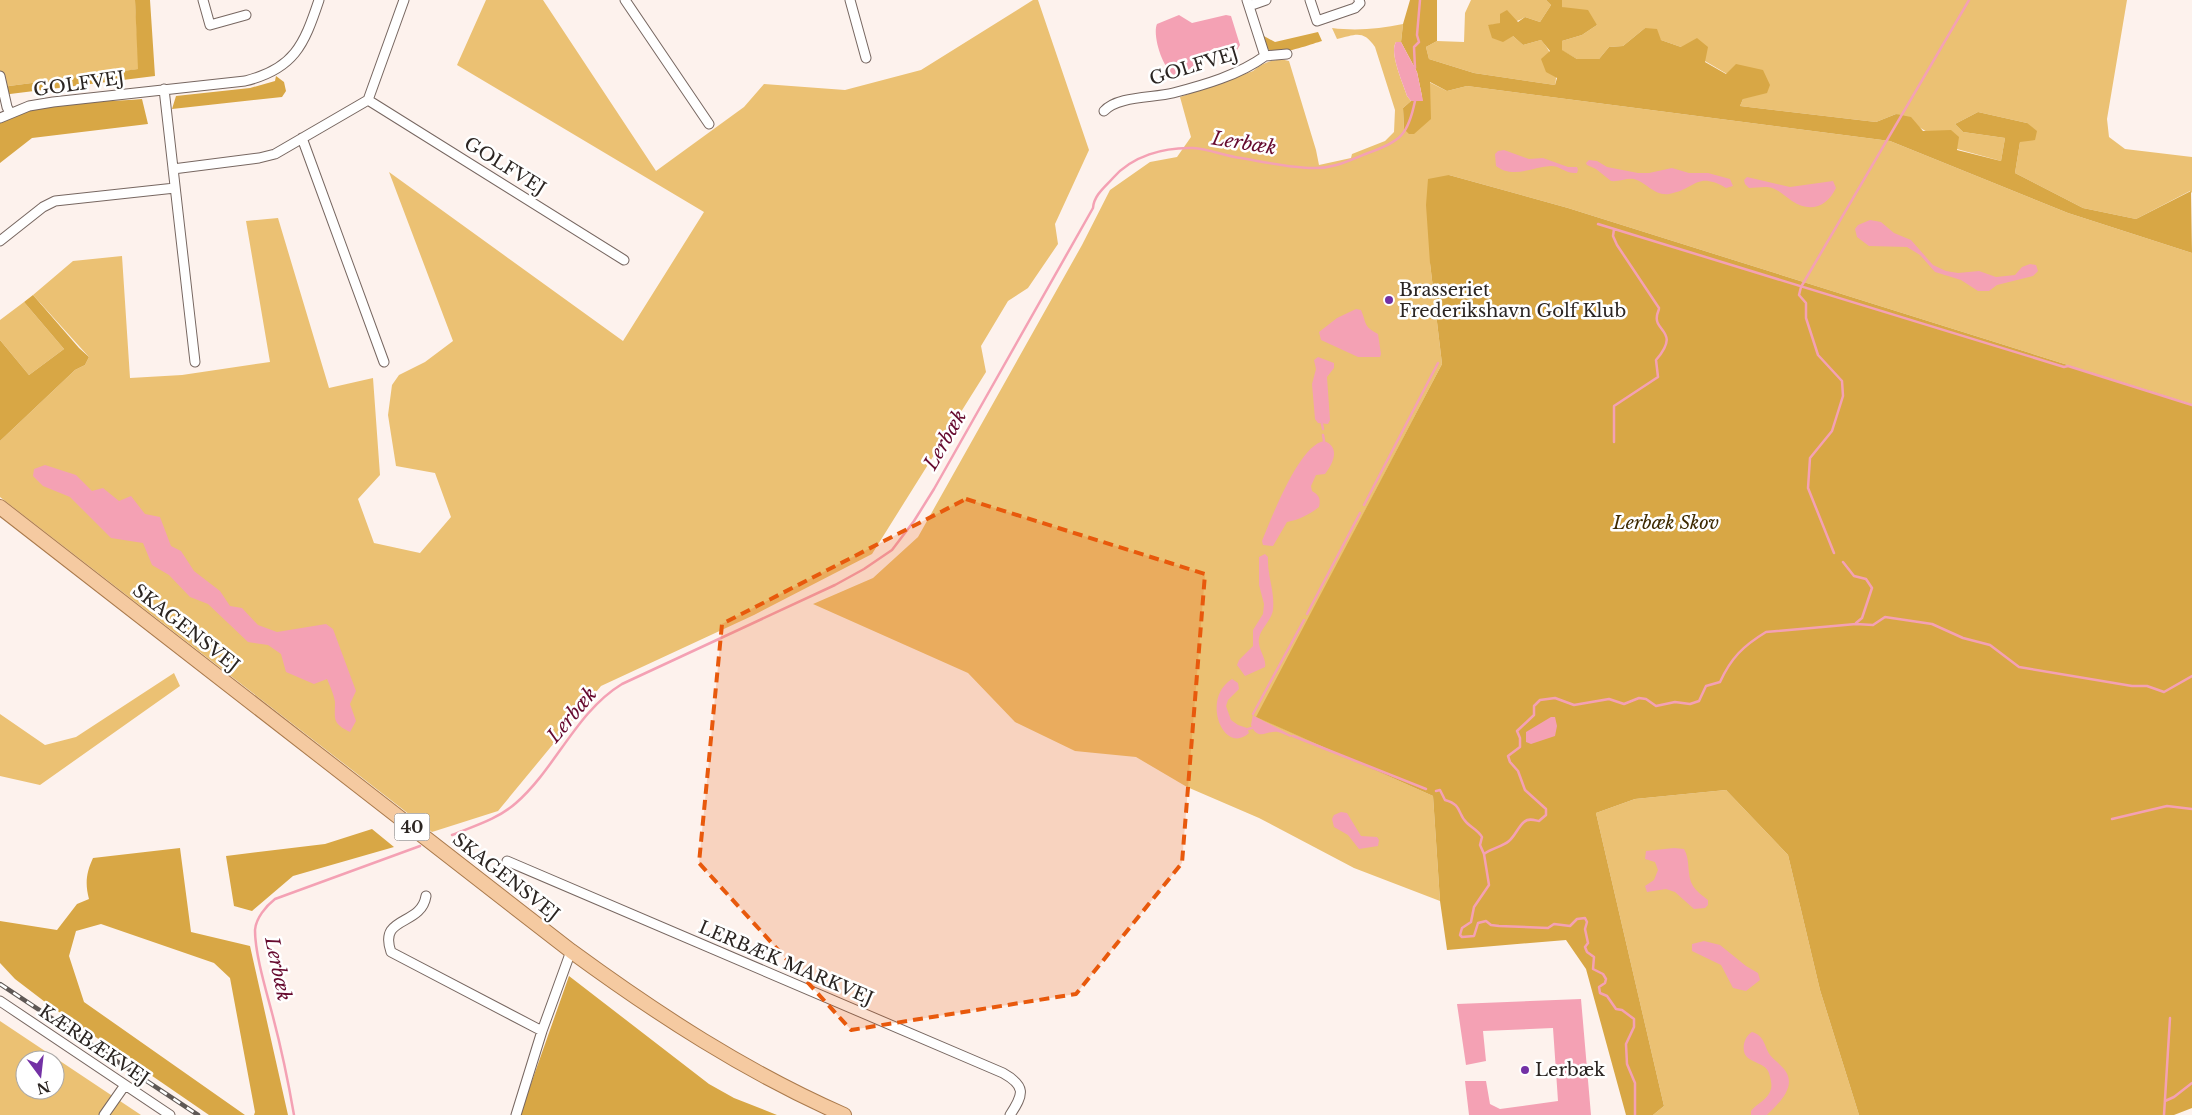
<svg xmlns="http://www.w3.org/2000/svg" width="2192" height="1115" font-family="'Libre Baskerville',serif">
<rect width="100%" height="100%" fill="#fdf2ed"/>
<path fill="#ebc173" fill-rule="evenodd" d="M0,0h135l4,69 -130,17 -9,4z
M486,0h57l113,171 88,-64 20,-23 81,6 76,-20 112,-70h5l51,150 -34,74 3,20 -30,44 -20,13 -27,45 5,26 -114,182 -118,61 -153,71 -103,125 -66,21 -432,-335v-56l75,-71 10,-5 4,-8 -56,-62 40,-34 49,-5 8,122 52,-3 88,-13 -24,-141 32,-3 51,170 44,-10 7,97 -22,24 16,44 46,10 31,-36 -16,-44 -39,-7 -8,-51 4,-30 7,-10 26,-13 28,-21 -64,-169 234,169 81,-129 -247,-147z
M1471,0h75l5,5 -11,17 -15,-5c-11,8 -25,5 -37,9l25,10 10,9 18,-5c10,11 18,29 14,45l-81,-12 -45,-14 -3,-12 11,-6 27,1 1,-29z
M1562,0h565l-20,119 2,18 16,12 67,8v36l-2,-2 -54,28 -53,-11 -68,-35 5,-31 7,-19 -49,-11 -23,12 8,8 42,6 -4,23 -44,-12 -61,-35 -20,8 -136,-16 3,-7 -16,-25 -46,-27 -20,-7 -16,-12 -22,18 -14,1 -10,12h-22l-16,-9 1,-9 20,-6 15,-10 -35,-18z
M1403,24l-2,18h-5c-7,11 7,41 11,54l4,5 -8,7 1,21 25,-47 18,9 20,-5 423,55 178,72 124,40v151l-624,-196 -119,-33 -19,88 12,101 -185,353 176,79 7,105 -86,-33 -95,-50 -72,-31 -51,-30 -61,-6 -60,-29 -47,-49 -155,-69 60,-26 45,-41 164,-292 28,-55 40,-28 27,-5 14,-20 -11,-40 73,-26c9,-8 23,-14 36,-10l27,89 3,15 32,-7 1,-4 33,-13 9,-9 1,-22 -20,-63c-12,-18 -20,-12 -38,-8l-5,-11c24,3 47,1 71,-4z
M24,302l40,47 -35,26 -29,-35v-20z
M174,673l6,13 -140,99 -40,-9v-62l45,31 31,-8z
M1726,790l62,65 32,135 39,125h-206l11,-9 -68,-293 39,-14z
M0,1021l141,94h-141zM25,1060h30v30h-30z"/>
<path fill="#d8a745" d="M135,0h15l5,76 -145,18 -10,6v-10l9,-4 129,-17z
M1410,0h27v41l-11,6 3,12 45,14 81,12 2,-7 -11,-6 -5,-13 9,-8 -9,-11 -18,5 -10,-9 -10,6 -11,-4 -4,-13 12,-2v-9l7,-4 11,12 7,-5 15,5 11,-17 -5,-5h16v7l26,3 9,15 -15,10 -20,6v9l15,9h22l10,-12 14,-1 22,-18 12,1 4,11 20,7 16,-9 11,9 -3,15 21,12 10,-10 27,6 7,15 -3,8 -24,6 -3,7 136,16 20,-8 15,3 12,14 28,-1 8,7 -2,13 44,11 4,-23 -42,-6 -8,-8 23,-12 49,11 10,8 -2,9 -15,2 -5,31 68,35 53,11 55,-28 1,62 -124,-40 -178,-72 -423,-55 -20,5 -17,-9 1,37 -17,15h-5l-5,-5 -1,-21 8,-7h12l-6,-29 -16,-30 2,-18z
M1318,32l4,9c-11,3 -46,17 -54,8 -3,-3 -5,-10 -6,-14l13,7z
M276,76l8,6 2,9 -4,6 -110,12 4,-13 74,-8 25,-7z
M142,99l6,25 -116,14 -32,25v-40c41,-24 96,-20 142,-24z
M1449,175l119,33 624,196v704l-18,7h-315l-39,-125 -32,-135 -62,-65 -91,9 -39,14 68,293 -11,9h-27l-40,-146 -20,-29 -119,10 -7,-49 -7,-105 -177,-79 186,-353 -12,-101 -4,-58 2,-26z
M33,295l46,53 10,9 -4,8 -10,5 -75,71v-101l29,35 35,-26 -40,-47z
M372,829l22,18 -101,29 -41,35 -18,-5 -8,-50 99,-12z
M180,848l11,84 59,14 38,169h-34l1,-3 -25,-134 -16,-15 -113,-39 -25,7 -7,25 15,46 161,113h-36l-160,-110 -34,-26 -15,-16v-42l57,9 20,-26 12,-5c-4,-15 -3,-26 4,-41z
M569,976l140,108 25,14 43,17h-257z"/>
<path fill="#f4a1b4" d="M1179,15l13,8 34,-8 5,1 9,29 -3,5 -23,-2 -27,23 -11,5c-13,-5 -24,-41 -19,-52z
M1396,42h5l16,30 6,29h-12l-4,-5c-4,-13 -18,-43 -11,-54z
M1504,150l25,9 14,-1 25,9h9l1,3 -1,3c-12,1 -16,-7 -26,-7 -19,1 -38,13 -55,0l-1,-12 3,-3z
M1589,160l8,1 10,6 31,6h11l23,-5 17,5h19l22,6 3,7 -7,2c-30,-17 -29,1 -57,6 -15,2 -23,-12 -35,-15 -7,-1 -16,3 -23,2l-15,-12 -9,-4 -1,-2z
M1747,177l43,10 43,-6 3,7c-9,19 -26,25 -44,13 -6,-4 -13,-11 -20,-13 -6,-2 -16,0 -23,0l-4,-4 -1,-4z
M1870,220l11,2 13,11 17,7 22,25 13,6 12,2 21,-2 17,6 19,-2 7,-8 8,-3 6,1 2,6 -5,5 -36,9 -8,6h-11l-17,-11 -26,-8 -15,-17 -13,-8 -38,-1 -12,-9 -2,-8 3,-4z
M1356,309l5,1c6,14 2,16 17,24l3,20 -1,3h-22l-37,-17 -2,-8 18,-14z
M1318,357l16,6v5l-7,9 3,43 -2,4 -10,-1 -3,-4 -3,-35 4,-15 -2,-9z
M1324,441c17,6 9,23 1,33l-9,1 -5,11 1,5c7,4 9,8 7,16 -9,7 -20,13 -32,15l-14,24 -10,-1 -1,-4c9,-22 37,-96 62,-100z
M45,465l31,10 16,16 11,-3 16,13 12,-5 14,18 15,3 11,29 10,5 13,20 26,20 10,15 12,2 16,17 19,7 49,-8 7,5 23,62 -6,13 6,17 -6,11c-18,-9 -15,-12 -15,-30 -1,-7 -5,-16 -8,-23l-13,5 -28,-12 -5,-18 -13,-9 -20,-3 -40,-38 -18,-7 -21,-22 -17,-10 -9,-22 -32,-5 -41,-41 -27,-11 -10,-10 1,-7z
M1265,554l3,3c-1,18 7,34 5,53 -2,11 -12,18 -14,28 -2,11 8,20 6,29l-20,9 -8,-11 2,-5 14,-14v-16l10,-16 1,-10 -5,-19v-28z
M1232,679l6,4 1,6 -11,11 -2,6 5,14 7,5 9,3 2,5c-25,23 -49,-34 -17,-54z
M1253,714l1,2 39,20 -3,1c-4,-2 -8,-4 -12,-5 -11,-2 -20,10 -27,-7z
M1551,717h4l2,9 -2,10 -24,8 -5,-2v-10z
M1341,812l6,1 14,23 16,1 2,3 -1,6 -19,3 -11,-14 -14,-8 -2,-8 2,-4z
M1674,848l10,1c7,12 2,26 9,37 3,5 10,10 15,14v5l-3,3 -11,1 -19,-17 -9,-3 -19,3 -2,-6 9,-6 4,-10 -3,-8 -10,-3 1,-8z
M1704,941l16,4 26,21 12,7 2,7 -14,11 -13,-3 -12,-23 -29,-14v-7z
M1581,999l10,116h-122l-4,-34h21l4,23 10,5 58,-8 -5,-73 -70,3 3,30 -20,4 -9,-61z
M1752,1032c13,4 12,14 18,23 4,5 10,9 14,14 14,17 -5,34 -17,46h-16v-4c6,-8 17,-11 20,-22 1,-4 0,-8 -1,-12 -2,-13 -12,-12 -22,-19 -8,-6 -4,-22 4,-26z"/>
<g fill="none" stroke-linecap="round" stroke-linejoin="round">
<path stroke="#f4a1b4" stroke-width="2.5" d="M1415,68l-1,-21 5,-5 -2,-7 3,-35
M1598,224l466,143 4,-1 124,39
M1322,424l1,5
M1323,435l1,6
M1614,442v-36l44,-29 -2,-17c25,-29 -2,-28 1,-44 0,-3 2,-5 2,-8l-42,-63 -4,-9 1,-7
M1364,505l74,-142
M1834,553l-26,-65 2,-30 22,-27 11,-35 -1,-15 -24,-26 -12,-37v-15l-7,-8 2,-8 168,-287
M1843,562l11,14 12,3 6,9 -10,30 -6,5
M1307,614l53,-101
M1253,714l51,-94
M1248,729l4,-1
M1293,736l133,53
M1436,791l4,-1 5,10c18,5 12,14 22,23 5,5 11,7 15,14l-2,8 4,9
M2112,819l55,-13 25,3
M452,835c22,-9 46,-16 64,-32 40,-35 60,-91 106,-119l213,-99 29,-16 28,-19 22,-29 20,-32 159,-281c1,-13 12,-21 20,-30 19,-22 51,-31 80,-30 16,1 32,8 48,10 23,4 49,10 72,10 20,1 37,-8 55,-15 33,-12 40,-18 47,-52
M2165,1101l9,-4 18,-14
M294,1115c-6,-35 -13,-68 -22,-102 -6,-23 -17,-59 -17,-83 1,-12 11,-24 20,-31l145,-53
M1635,1115v-32l-8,-19 -1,-20 8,-17v-8l-12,-9 -6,-1 -9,-13 -7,-3 -1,-6 6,-4 1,-4 -3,-5 -10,-5 1,-12 -7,-5 -2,-5 3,-4 -3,-14 2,-7 -2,-4 -8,1 -7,7 -16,-2 -6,4 -49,-2 -8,-1 -5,-4 -8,2 -4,13 -12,1 -2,-2 2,-7 9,-6 3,-15 15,-22 -5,-31c8,-6 18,-7 25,-13 6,-5 9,-14 15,-19 4,-4 10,-2 15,-1l7,-6v-6l-21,-19 -7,-19 -8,-9 -2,-6 12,-9v-9l-3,-7 17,-16v-9l6,-6 15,-2 19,7 35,-6 15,5 15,-6 7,1 10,7 19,-4 15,2 9,-3 7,-15 14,-4c11,-24 23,-36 46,-50l90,-8 17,1 12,-8 47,7 31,14 27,7 29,22 113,19h15l17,6 28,-16
M2164,1115l6,-97"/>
<defs>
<path id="minor" d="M203,0l7,25 36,-10
M625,0l84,124
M850,0l16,58
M1247,0l18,56 22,-2
M1310,0l7,21 38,-13 5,-5 -1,-3
M1249,6l17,-6
M0,76l7,31 3,6
M164,89l31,273
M368,100l256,160
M1104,111c13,-15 49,-13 69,-18 31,-8 66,-18 92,-37
M0,118l29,-12 24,-4 192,-21c49,-12 59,-36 74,-81
M302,138l82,224
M173,169l86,-11 16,-4 93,-54 36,-100
M0,241l43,-34 12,-6 120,-13
M507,861l496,212c23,13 21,21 7,42
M426,896c-5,31 -48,19 -35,56l151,79
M0,1001l170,114
M104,1115l21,-30
M516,1115l26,-84 29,-80"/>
<path id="primary" d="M0,507l571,444c86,63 175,121 273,164"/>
</defs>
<use href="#minor" stroke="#776761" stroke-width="11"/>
<use href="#primary" stroke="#aa7a4c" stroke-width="16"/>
<use href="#minor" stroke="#fff" stroke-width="9"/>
<use href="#primary" stroke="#f5caa1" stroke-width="14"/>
<defs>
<path id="rail" d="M0,984l198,131"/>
</defs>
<use href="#rail" stroke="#5f5855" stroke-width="4.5"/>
<use href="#rail" stroke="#fff" stroke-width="2.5" stroke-dasharray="8" stroke-linecap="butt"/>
</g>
<path fill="#e8590c" fill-opacity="0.2" stroke="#e8590c" stroke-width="4" stroke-dasharray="10 6" stroke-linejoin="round" d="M966,499l239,75 -23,289 -106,131 -225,36 -152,-167 23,-239z"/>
<g fill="#7331a5" stroke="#fff" stroke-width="2">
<circle cx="1389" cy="300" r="5"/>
<circle cx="1525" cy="1070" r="5"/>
</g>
<g text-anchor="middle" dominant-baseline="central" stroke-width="5" stroke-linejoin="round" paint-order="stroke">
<rect fill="#fff" stroke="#6b6664" stroke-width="1" x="394.5" y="813.5" width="35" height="27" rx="4"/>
<g font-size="16" font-weight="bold" fill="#2b2522">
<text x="412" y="827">40</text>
</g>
<g font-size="18" fill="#2b2522" stroke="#fff">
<text transform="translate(1194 66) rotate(-17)">GOLFVEJ</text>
<text transform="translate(79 84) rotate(-8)">GOLFVEJ</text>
<text transform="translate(505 166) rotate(32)">GOLFVEJ</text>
<text transform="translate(186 628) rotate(38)">SKAGENSVEJ</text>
<text transform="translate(506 877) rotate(38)">SKAGENSVEJ</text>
<text transform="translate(786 963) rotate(23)">LERBÆK MARKVEJ</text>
<text transform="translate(94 1045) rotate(34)">KÆRBÆKVEJ</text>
</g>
<g font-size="18" fill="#2b2522" stroke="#fff" text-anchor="start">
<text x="1399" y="290">Brasseriet<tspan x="1399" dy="21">Frederikshavn Golf Klub</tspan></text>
<text x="1535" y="1070">Lerbæk</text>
</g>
<g font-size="18" font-style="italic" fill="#3e2a00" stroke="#fff">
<text x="1666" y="523">Lerbæk Skov</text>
</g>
<g font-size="19" font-style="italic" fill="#66092e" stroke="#fff">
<text transform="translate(1244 143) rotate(9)">Lerbæk</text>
<text transform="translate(945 440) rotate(-60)">Lerbæk</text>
<text transform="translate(572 715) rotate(-50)">Lerbæk</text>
<text transform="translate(278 969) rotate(78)">Lerbæk</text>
</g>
</g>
<g transform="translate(40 1075) rotate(165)"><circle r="24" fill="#ffffff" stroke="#aaa8a7"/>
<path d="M0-4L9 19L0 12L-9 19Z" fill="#7331a5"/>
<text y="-8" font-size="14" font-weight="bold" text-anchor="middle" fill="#2b2522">N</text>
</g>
</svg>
